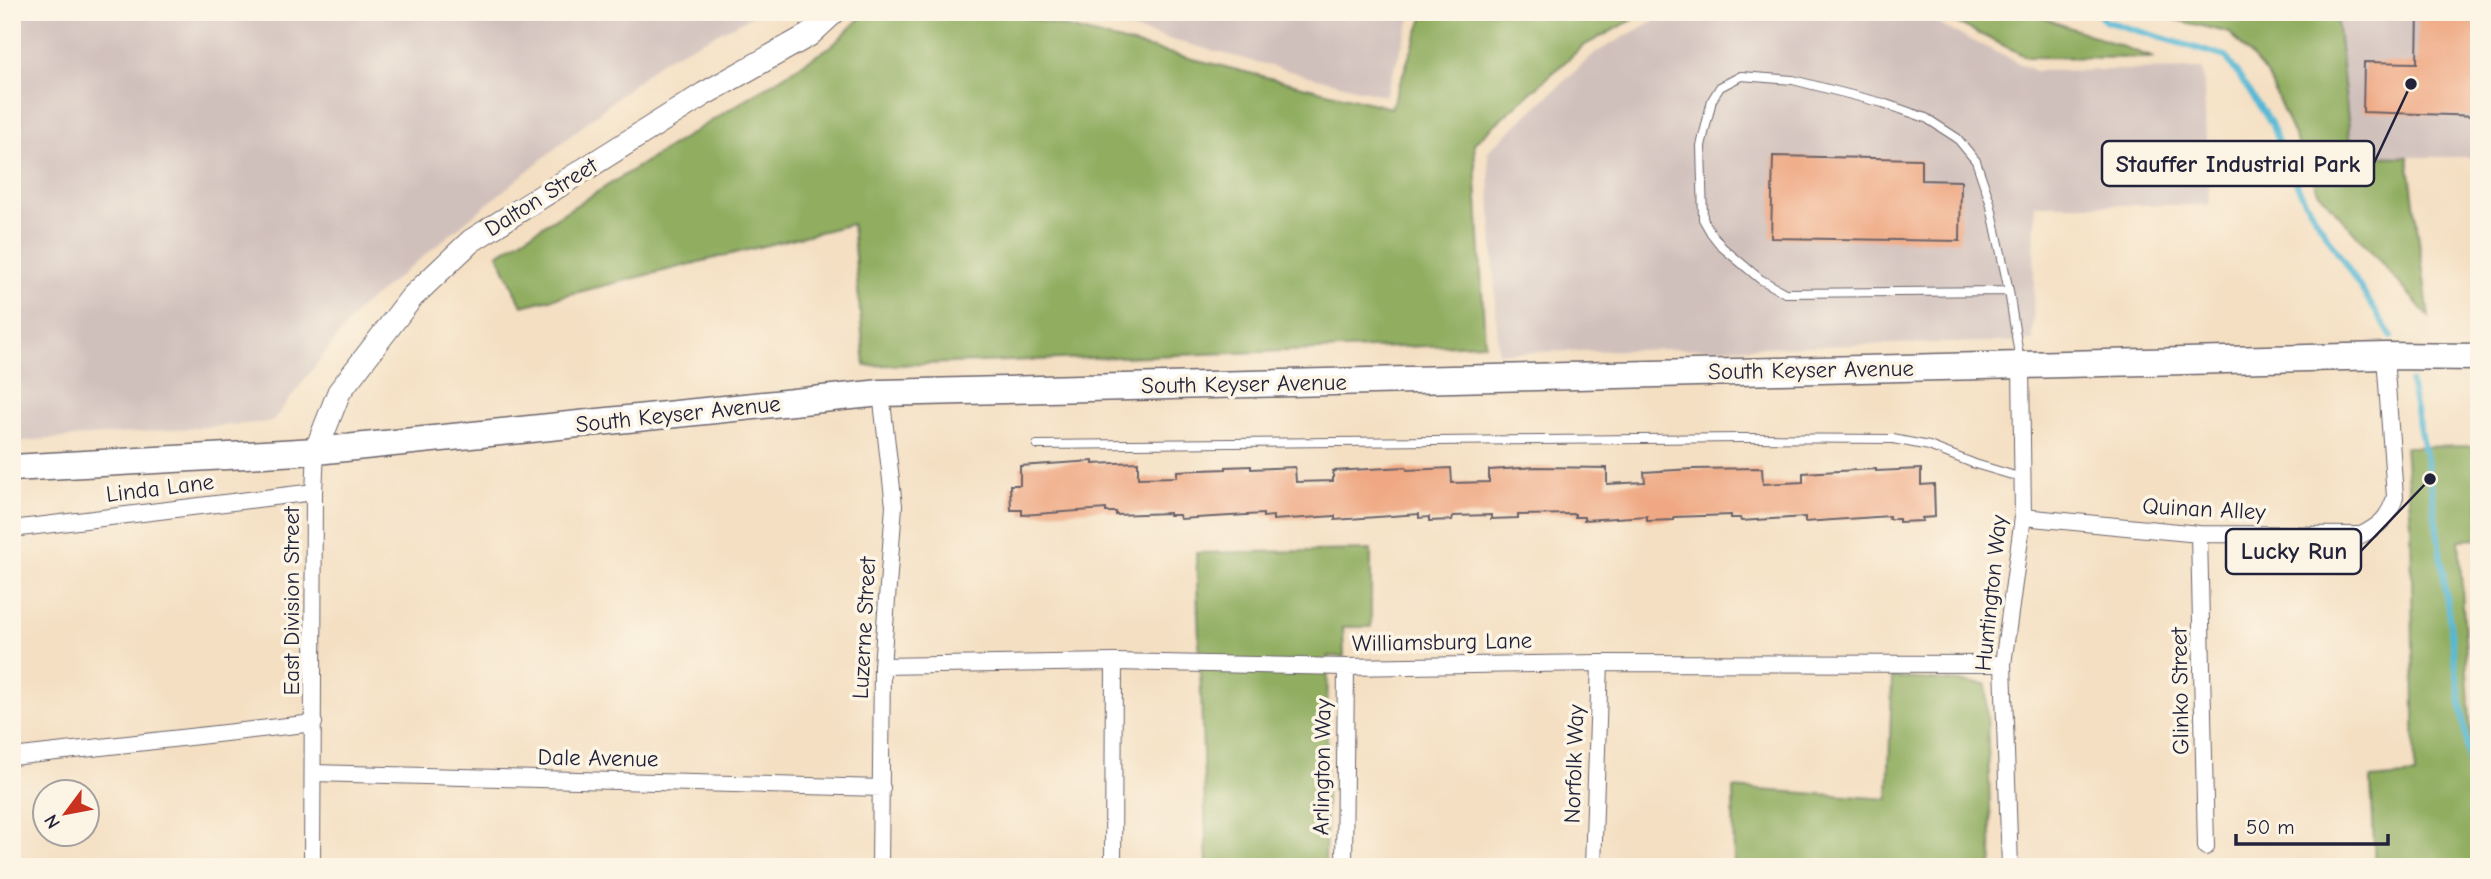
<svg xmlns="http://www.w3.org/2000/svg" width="2491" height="879" font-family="'Comic Neue',sans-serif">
<rect width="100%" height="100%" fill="#fcf5e5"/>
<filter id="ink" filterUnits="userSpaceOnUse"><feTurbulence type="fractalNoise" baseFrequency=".0143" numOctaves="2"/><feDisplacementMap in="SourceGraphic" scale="14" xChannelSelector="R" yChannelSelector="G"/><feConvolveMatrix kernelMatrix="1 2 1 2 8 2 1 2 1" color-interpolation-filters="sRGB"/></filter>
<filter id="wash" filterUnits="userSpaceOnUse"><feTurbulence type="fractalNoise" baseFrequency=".00686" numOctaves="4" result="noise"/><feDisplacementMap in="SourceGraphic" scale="28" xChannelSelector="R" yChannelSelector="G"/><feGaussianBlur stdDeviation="1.57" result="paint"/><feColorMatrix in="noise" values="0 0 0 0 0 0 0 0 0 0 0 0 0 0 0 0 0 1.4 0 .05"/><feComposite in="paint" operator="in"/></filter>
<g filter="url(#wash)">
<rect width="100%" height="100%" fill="#f4dfc2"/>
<path fill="#d0c0bc" d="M12,12h749l-98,48 -304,249 -87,113 -260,20z
M1066,12h347l-28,84z
M1669,12h244l122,59 168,-2 6,136h-174l-2,136 -535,12 -10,-202 107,-98z
M2336,12h143v145h-127z"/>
<path fill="#90ad60" stroke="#59684e" stroke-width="2" d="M866,12h138l387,96 34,-96h222l-64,34 -109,97 11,201 -620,22 -13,-142 -330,82 -24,-52 335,-209z
M1935,12h92l127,46 -127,-1z
M2144,12h192l16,144 56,1 21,160 -111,-126 -51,-117 -37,-41z
M2479,446v93l-20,1 20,327h-104l-4,-88 44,-4 -4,-252 -6,-76z
M1371,550v77h-28l1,30 -16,-1 -3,211h-118l-11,-314z
M1892,677l94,7 6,183h-258l-1,-79 155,11z"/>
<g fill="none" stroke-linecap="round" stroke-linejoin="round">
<path stroke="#55b8d4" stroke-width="6" d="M2096,12l9,9 121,36 45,66 12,33 22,45 87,136
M2410,382l20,97 49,357"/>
</g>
<g id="blocks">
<path fill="#efa883" d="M2418,12h61v104l-116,-4 1,-50 53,1z
M1773,156l148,3v21l40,1 -1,60 -189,-3z
M1093,461v3l45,-2v16l39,-1v-6l49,-2v-2l25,-1v3l44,-2 1,15 37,-1v-10l73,-4 1,3 44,-2 1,15 37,-1v-12l48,-3 70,1v16l38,-2 -1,-10 49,-3 69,-1 1,16 40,-2v-9l73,-4v2l45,-2v16l13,-1 1,33 -13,1 1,3 -24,1v-3h-10v-3l-84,6v-5l-64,4 -1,-3h-9v-3l-57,2v3l-27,1v-5l-63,4v-3h-9v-3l-57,1v3l-27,1v-4l-38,1 -1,4 -23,1v-4l-10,1v-4l-84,6v-4l-62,4v-4l-10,1v-3l-83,5 -1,-4h-10v-2l-53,2v-3h-10v-3l-84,6v-5h-11l-1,-25h10v-19z"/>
</g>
</g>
<g filter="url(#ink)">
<use href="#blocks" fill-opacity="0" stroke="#6c646a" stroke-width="2"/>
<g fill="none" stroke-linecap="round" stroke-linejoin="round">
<defs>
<path id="lane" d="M2009,291l-224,2 -25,-14 -38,-32 -11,-14 -8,-14 -2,-73 11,-46 8,-13 21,-11 52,4 90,23 43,15 31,20 19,23 14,41 19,89 11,71
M1037,445l704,-7 152,1 36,7 46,18 47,14"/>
<path id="street" d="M2023,517l176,17 162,1c18,-9 28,-17 34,-38l-10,-141
M12,529l302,-37
M2199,534l7,313
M882,666l232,-4 232,5 254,-4 403,1
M12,757l302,-34
M313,773l569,15
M312,867l2,-375 2,-41
M880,867l2,-201 12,-160 -13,-113
M1113,867l1,-205
M1344,867l2,-200
M1593,867l7,-204
M2010,867l-7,-203 20,-147 -2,-152"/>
<path id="secondary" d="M316,451l23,-59 73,-95 59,-56 233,-147 105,-59 25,-23"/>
<path id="primary" d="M12,468l304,-17 565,-58 1504,-37 94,1"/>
</defs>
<use href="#lane" stroke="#6c646a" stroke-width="10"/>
<use href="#street" stroke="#6c646a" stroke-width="18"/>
<use href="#secondary" stroke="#6c646a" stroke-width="25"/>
<use href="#primary" stroke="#6c646a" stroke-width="29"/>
<use href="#lane" stroke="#fff" stroke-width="8"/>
<use href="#street" stroke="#fff" stroke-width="16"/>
<use href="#secondary" stroke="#fff" stroke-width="23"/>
<use href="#primary" stroke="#fff" stroke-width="26"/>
</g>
</g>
<g text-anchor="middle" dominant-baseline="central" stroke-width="7" stroke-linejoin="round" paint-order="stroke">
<g font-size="23" fill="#22223b" stroke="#fcf5e5">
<text transform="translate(541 197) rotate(-32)">Dalton Street</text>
<text transform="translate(1811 370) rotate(-1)">South Keyser Avenue</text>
<text transform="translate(1244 384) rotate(-1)">South Keyser Avenue</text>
<text transform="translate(678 414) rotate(-6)">South Keyser Avenue</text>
<text transform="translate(160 488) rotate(-7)">Linda Lane</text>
<text transform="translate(2204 509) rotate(3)">Quinan Alley</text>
<text transform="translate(1991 593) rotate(-84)">Huntington Way</text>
<text transform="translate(291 601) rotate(-90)">East Division Street</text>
<text transform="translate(864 628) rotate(-87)">Luzerne Street</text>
<text transform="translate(1442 642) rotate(-1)">Williamsburg Lane</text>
<text transform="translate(2180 691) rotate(-91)">Glinko Street</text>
<text transform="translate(598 758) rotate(1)">Dale Avenue</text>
<text transform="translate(1574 764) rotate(-88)">Norfolk Way</text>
<text transform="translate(1322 767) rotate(-89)">Arlington Way</text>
</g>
</g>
<path fill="none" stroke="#22223b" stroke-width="2.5" d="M2411 84L2374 163M2430 479L2361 551"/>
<g fill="#22223b" stroke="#fcf5e5" stroke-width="2.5">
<circle cx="2411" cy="84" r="7"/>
<circle cx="2430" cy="479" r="7"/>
</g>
<g fill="#fcf5e5" stroke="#22223b" stroke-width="2.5">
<rect x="2102" y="141" width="272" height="45" rx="7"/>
<rect x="2226" y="529" width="135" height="45" rx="7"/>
</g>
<g font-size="24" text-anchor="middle" font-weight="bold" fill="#22223b">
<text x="2238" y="172">Stauffer Industrial Park</text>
<text x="2294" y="559">Lucky Run</text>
</g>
<rect width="2491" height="879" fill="none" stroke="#fcf5e5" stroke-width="42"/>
<g transform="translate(66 813) rotate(238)"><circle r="33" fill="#fcf5e5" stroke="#a5a1a1" stroke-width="2"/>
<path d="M0-5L12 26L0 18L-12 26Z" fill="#c8321e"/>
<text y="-10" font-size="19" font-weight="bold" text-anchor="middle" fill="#22223b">N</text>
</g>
<path d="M2236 834v10h152v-10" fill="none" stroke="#22223b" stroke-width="3.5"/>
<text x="2246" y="834" font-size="21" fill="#22223b" stroke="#fcf5e5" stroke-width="5" paint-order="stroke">50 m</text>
</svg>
